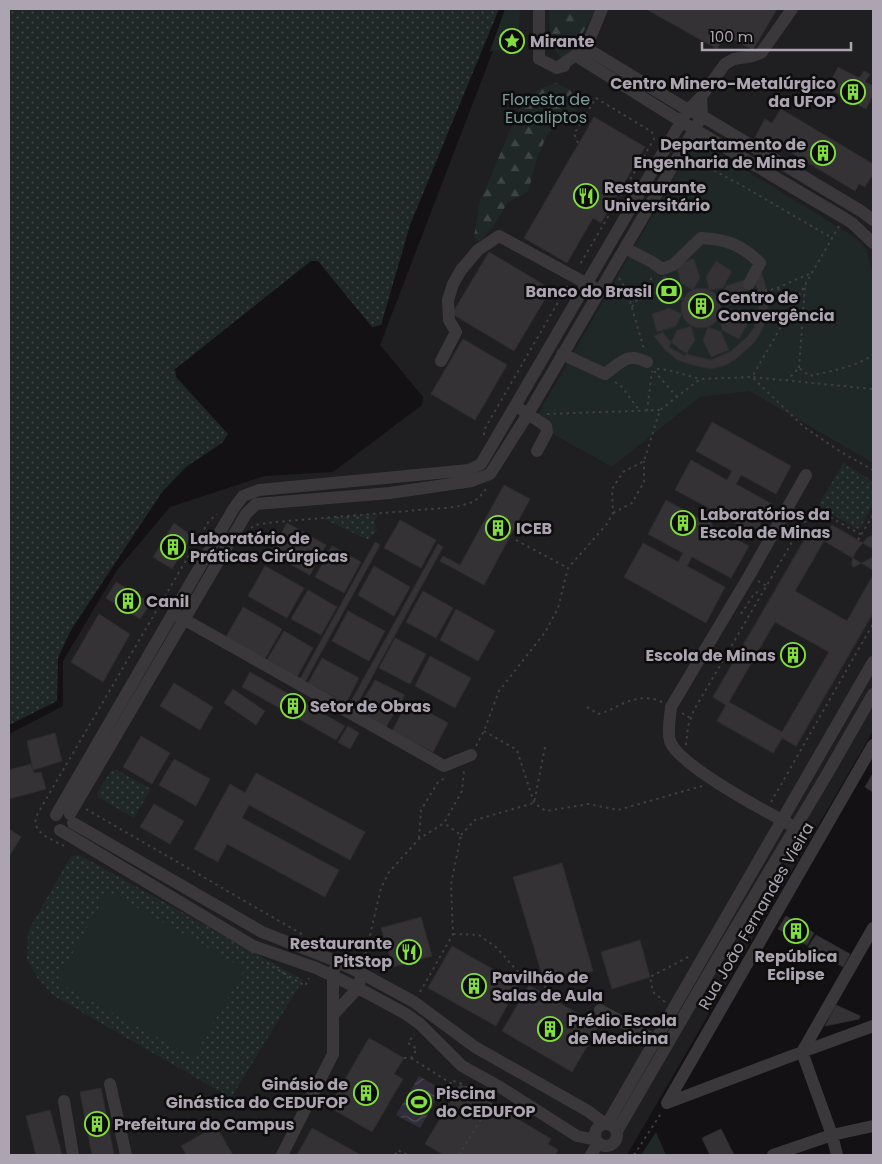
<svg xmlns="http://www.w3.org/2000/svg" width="882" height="1164" font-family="Poppins,sans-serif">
<defs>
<pattern id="grass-dots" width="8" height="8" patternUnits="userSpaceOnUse" patternTransform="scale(1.25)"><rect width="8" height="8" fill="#202727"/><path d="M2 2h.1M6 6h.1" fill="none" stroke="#3e4344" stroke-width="1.8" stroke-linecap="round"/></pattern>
<pattern id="forest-firs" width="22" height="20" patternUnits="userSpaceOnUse" patternTransform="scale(1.25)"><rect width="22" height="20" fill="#202727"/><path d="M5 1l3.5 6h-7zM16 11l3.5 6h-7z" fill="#3e4344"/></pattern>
<pattern id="water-waves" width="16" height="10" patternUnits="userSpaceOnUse" patternTransform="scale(1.25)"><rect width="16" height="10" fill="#312c3a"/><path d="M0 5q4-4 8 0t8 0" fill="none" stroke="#4c4854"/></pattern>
</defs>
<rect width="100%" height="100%" fill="#131113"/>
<path fill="#1f1e20" d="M509,9h364v722l-246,424h-618v-421l54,-28v-45l54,-91 53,-63 94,-31 69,-4 89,-67 1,-8 -43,-52z"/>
<path fill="url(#grass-dots)" d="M9,9h490l-89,216 -29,100 -9,2 -54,-66h-7l-136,108 1,8 52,57 -6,9 -36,24 -24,25 -91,138 -13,28 -1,43 -48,24z
M843,463l28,17 2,6v19l-14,25 -41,-24z
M378,514l-4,8 3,8 -9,10 -46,-22z
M117,770l34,19 -17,29 -35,-20 -2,-5 14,-22z
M80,855l223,125 -72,118 -177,-102 -16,-17 -11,-19 1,-29 43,-75z"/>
<path fill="url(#forest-firs)" d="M549,9h47l-31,55 -13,-20 -3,-28z
M556,83l13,6 12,15 -7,11 -26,18 -11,25 -9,34 -20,10 -15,25 -14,15 -5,-5 5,-33 40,-95 7,-12 13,-8z"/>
<path fill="#202727" d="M505,9h15l-1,41 -29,1z
M697,143h5l154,95 10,10 7,27v188l-124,-72 -49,6 -88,70 -79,-44 160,-278z
M108,891l137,78 -52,88 -137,-75z
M656,1132l10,23h-25z"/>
<path fill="url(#water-waves)" d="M419,1076l23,14 -22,38 -24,-13z"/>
<path fill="#343235" stroke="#2e2c2f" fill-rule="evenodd" d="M646,9h131l-24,41 -28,-15 -8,14z
M838,67l21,11 5,-7 6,3 -5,8 8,4v9l-7,14 -39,-21z
M781,109l92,55v10l-8,13 -6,-3 -4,7 -90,-54 -2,5 -8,-5 10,-18 7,4z
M594,117l51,30 -44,76 -8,-5 -26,45 -43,-25z
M489,252l62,37 -37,62 -62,-37z
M694,259l6,19 -7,12 -12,-7 -5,-19z
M716,261l16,10 -9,17 -14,2 -3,-13z
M762,273l5,18 1,15 -1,12 -6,14 -7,11 -18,16 -10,6 -15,4 -23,-5 -12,-5 -11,-9 -11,-14 9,-4 5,7 11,10 11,6 21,5 20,-9 16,-14 7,-9 5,-24 -1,-12 -3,-11z
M664,276l16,10 3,13 -13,4 -16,-10z
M744,280l5,19 -17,6 -13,-6 7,-13z
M681 308a20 20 0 1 1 40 0a20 20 0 1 1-40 0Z
M669,308l13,6 -6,12 -19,6 -5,-18z
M732,313l16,10 -9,16 -17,-9 -3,-14z
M691,326l4,14 -10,16 -16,-9 8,-17z
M708,327l13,5 8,18 -18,7 -8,-17z
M463,339l44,26 -32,55 -44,-26z
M712,422l79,44 -15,28 -35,-19 -5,9 36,20 -17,30 -38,-21 -6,12 38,21 -18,32 -39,-21 -5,9 38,21 -19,36 -82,-46 19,-34 35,19 5,-9 -35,-19 18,-34 36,20 7,-12 -34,-18 16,-30 36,20 5,-9 -36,-20z
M504,485l26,14 -46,86 -44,-24 3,-5 17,9z
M400,520l36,20 -15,28 -37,-20z
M174,523l18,13 -20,33 -19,-12z
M287,523l39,22 -16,30 -40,-22z
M832,525l41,24v64l-77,133 -14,-8 -9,15 -56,-32 9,-16 -13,-8 97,-167 14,8zM775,622l54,30 -47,80 -53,-30z
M832,525l41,24v21l-49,-29 -29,50 52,30 26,-46v38l-77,133 -14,-8 -9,15 -56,-32 9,-16 -13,-8 97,-167 14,8z
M832,525l41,24v64l-77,133 -14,-8 -9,15 -56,-32 9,-16 -13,-8 97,-167 14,8z
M873,535v22l-19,10 -2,-1v-6l4,-9 11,-13z
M375,542l5,3 -75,137 -5,-3z
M438,544l5,3 -88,161 -6,-3z
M332,546l29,16 -17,31 -29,-16z
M265,566l39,22 -17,30 -39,-22z
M374,566l36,21 -16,29 -36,-21z
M116,582l35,21 -11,16 -34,-21z
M308,590l29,17 -16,28 -30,-16z
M423,591l30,17 -17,30 -30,-16z
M243,607l39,22 -17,30 -39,-22z
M456,609l39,22 -17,30 -38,-21z
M348,611l37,20 -16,30 -37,-20z
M99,614l31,20 -27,48 -32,-20z
M284,631l29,17 -16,29 -30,-17z
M395,638l31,16 -16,30 -31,-16z
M430,656l41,22 -16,30 -40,-22z
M322,658l37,20 -13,25 -38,-20z
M250,672l95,54 -9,14 -94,-53z
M375,680l30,15 -19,32 -29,-16z
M174,683l39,24 -13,23 -40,-24z
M233,689l32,22 -9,14 -32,-22z
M408,701l40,22 -15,29 -41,-21z
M348,726l11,7 -9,16 -12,-7z
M55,733l7,28 -29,9 -6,-29z
M141,736l29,17 -18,31 -29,-17z
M174,759l36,20 -14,27 -37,-21z
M31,764l3,9 7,-1 5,17 -37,10v-29z
M256,773l109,59 -15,28 -101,-55 -7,13 97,52 -14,27 -98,-53 -9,18 -24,-13 36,-65 15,9z
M872,775l1,1v16l-8,-5z
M154,804l30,17 -14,23 -30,-17z
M9,829l12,8 -12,20z
M562,863l31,108 -48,14 -32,-108z
M786,916l28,17 -7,12 -29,-16z
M421,917l11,39 -39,11 -12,-39z
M816,935l34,19 -7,13 -35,-20z
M640,940l10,37 -38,12 -11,-37z
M452,946l67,38 -23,42 -68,-38z
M529,985l70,41 -27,46 -70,-41z
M836,1005l24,11 -1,3 -34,7z
M369,1038l35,20 -10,16 9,5 -31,53 -43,-25z
M460,1084l91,55 -3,5 10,6 -3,5h-111l-19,-11z
M101,1088l13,67h-22l-12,-63z
M50,1110l12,45h-26l-10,-39z
M216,1126l17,29h-46l-6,-9z
M312,1128l49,27h-64z
M721,1129l13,26h-24l-8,-17z"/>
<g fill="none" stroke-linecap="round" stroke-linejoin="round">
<path stroke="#413d43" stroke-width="2" stroke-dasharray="2.5 4" stroke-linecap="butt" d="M578,143l-4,-9 22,-36 56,34 2,7 -75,127
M691,158l50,27 91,53
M839,226l-87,151 121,12
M619,278l8,13 17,58
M777,288l32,-14
M758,292c17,-4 26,-6 37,8
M632,307l21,-31
M799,368l6,-82
M657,369l11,1 32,9
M654,371l23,26
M786,381l13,-13 11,8c21,-5 45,-9 63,-21
M615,382l7,5 17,23
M647,411l5,-40
M547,414l113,-4
M484,435v-5l84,-145
M613,513l19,-10 12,-21v-21
M251,528l4,-3 20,-3 180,-15c16,-4 22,-4 32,-20
M516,540l52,28
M858,540l15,-25
M758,581l9,5
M741,614l13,-20 3,-2 5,3
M587,707l11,7c10,-2 17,-7 26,-11 12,-5 26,-7 38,-1
M682,713l8,5
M484,731l33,19 17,53 12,8 43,-7 29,6 84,-24
M686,745l2,-19 6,-16 24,-41 81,-139 10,-14 10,-5 43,24
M476,746l8,-15 15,-40 47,-60 12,-23 10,-40 39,-44 6,-11 -1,-24 11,-17 21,-11 16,-51 40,-31 52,-2 52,50 37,25 32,18
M771,802l102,-178
M86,809l219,127
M461,835l14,-15 59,-17 11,-56
M419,838l2,-28 17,-28 9,-5
M64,846c-11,-6 -32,-13 -28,-28 1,-4 4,-8 6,-12l167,-285 8,-7
M453,934l26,1 18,13 21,24 47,26
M364,961l17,-73 8,-16 30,-33 25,-16 18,-32 2,-21
M267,963l38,23 4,-8
M420,992l33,-58 -2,-50 10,-49 -17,-12
M665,1002l-12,-10 -3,-15 42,-22
M404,1058h7l6,-9 -9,-6 6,-9
M411,1058l41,26 1,-3 7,2 31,20 4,-8
M395,1155l3,-5 9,5
M459,1155l32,-52
M634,1155l28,-43"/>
<path stroke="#3b383c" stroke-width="12" d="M539,9v50l18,9 7,-2
M583,55l19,-46
M581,59l101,63 162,96 8,5 21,20
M557,68l29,-20 102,62 14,6 159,95 12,9
M625,248l27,14 10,7 11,-4 28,-27c25,1 41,7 59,25l-11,21
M562,354l43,20c17,-12 22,-22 42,-12
M441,361l15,-29 -7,-12 -1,-20 5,-16 8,-14 17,-20 21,-14 94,51
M522,410l24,16 1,6 -10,19
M178,616l266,150 27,-11
M70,814l176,-300 10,-10 134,-11 82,-12 18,-7 38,-60 174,-298 -1,-19
M56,815l178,-307 9,-12 16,-6 210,-20 12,-6 207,-354 13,-13 24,-33 9,-5 19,-3 8,-3 31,-44
M73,823l189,109 74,29 25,12 53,29 61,45 113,64 17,13
M789,824c-24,-13 -111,-59 -119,-83 -3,-10 0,-23 1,-34l78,-131 57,-101
M60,830l193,116 63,22 42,20 48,26 14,10 42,42 38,21 77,49 19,4
M600,1010l55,30
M333,1015l25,-27 2,-8
M110,1084l16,71
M64,1101l9,54
M667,1103l206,-358
M667,1103l135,-51 71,-26
M595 1135a11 11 0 1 1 22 0a11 11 0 1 1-22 0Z
M607,1124l266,-462
M617,1131l104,-179 105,-176 47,-82
M282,1155l51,-101v-78l1,-6
M591,1155l7,-12
M773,1155l59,-20 41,-9
M837,1155l-5,-20 -30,-83 71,-124"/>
</g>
<defs>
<symbol id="sight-ring" viewBox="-11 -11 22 22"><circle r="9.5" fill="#0e0d0e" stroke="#82df3d" stroke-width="1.5"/><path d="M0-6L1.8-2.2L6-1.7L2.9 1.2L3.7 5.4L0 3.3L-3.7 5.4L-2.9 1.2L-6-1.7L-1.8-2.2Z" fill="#82df3d"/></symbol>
<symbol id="building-ring" viewBox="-11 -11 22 22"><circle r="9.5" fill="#0e0d0e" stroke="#82df3d" stroke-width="1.5"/><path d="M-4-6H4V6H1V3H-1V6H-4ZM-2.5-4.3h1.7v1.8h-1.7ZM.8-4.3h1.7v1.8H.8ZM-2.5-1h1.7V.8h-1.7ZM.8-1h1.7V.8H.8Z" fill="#82df3d"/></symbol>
<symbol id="restaurant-ring" viewBox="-11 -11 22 22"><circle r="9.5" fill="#0e0d0e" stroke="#82df3d" stroke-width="1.5"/><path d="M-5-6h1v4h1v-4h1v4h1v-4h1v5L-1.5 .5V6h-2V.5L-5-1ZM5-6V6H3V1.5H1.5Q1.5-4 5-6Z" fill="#82df3d"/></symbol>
<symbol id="bank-ring" viewBox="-11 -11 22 22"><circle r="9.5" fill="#0e0d0e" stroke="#82df3d" stroke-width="1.5"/><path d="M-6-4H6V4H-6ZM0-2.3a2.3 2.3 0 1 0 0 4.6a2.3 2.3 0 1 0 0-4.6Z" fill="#82df3d"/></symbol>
<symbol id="stadium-ring" viewBox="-11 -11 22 22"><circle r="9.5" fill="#0e0d0e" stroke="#82df3d" stroke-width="1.5"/><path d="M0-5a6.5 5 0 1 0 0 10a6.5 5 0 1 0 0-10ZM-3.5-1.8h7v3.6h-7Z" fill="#82df3d"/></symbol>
</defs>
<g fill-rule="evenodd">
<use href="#sight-ring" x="498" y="27" width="28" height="28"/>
<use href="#building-ring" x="839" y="78" width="28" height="28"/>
<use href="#building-ring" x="809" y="139" width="28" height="28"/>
<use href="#restaurant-ring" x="572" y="182" width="28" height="28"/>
<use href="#bank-ring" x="655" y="277" width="28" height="28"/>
<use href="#building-ring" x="687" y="292" width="28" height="28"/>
<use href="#building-ring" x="669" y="509" width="28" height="28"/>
<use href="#building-ring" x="484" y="514" width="28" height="28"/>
<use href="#building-ring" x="159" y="533" width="28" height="28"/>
<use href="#building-ring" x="114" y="587" width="28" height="28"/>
<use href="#building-ring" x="779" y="641" width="28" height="28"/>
<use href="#building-ring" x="279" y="692" width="28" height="28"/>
<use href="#building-ring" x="782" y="917" width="28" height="28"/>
<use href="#restaurant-ring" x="395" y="938" width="28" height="28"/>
<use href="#building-ring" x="460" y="972" width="28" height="28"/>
<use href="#building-ring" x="536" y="1015" width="28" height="28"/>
<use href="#building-ring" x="352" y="1079" width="28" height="28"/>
<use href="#stadium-ring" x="405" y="1088" width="28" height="28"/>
<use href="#building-ring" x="83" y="1110" width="28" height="28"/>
</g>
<g text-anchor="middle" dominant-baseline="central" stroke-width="5" stroke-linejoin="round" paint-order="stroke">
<g font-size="16" font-weight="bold" fill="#ada4b2" stroke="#0e0d0e" text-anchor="start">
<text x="530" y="41">Mirante</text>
<text x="836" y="83" text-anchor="end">Centro Minero-Metalúrgico<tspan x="836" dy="18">da UFOP</tspan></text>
<text x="806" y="144" text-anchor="end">Departamento de<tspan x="806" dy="18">Engenharia de Minas</tspan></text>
<text x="604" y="187">Restaurante<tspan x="604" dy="18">Universitário</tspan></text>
<text x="652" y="291" text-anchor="end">Banco do Brasil</text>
<text x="718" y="297">Centro de<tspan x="718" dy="18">Convergência</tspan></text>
<text x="700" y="514">Laboratórios da<tspan x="700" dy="18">Escola de Minas</tspan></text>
<text x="516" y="528">ICEB</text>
<text x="190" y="538">Laboratório de<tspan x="190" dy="18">Práticas Cirúrgicas</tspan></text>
<text x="146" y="601">Canil</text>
<text x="776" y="655" text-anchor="end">Escola de Minas</text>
<text x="310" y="706">Setor de Obras</text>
<text x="392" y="943" text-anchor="end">Restaurante<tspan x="392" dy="18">PitStop</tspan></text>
<text x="796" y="956" text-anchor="middle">República<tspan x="796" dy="18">Eclipse</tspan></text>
<text x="492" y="977">Pavilhão de<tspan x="492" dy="18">Salas de Aula</tspan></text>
<text x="568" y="1020">Prédio Escola<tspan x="568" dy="18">de Medicina</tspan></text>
<text x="348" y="1084" text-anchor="end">Ginásio de<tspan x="348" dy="18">Ginástica do CEDUFOP</tspan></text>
<text x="436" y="1093">Piscina<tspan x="436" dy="18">do CEDUFOP</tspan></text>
<text x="114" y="1124">Prefeitura do Campus</text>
</g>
<g font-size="16" fill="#7d9b9b" stroke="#0e0d0e">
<text x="546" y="99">Floresta de<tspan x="546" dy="18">Eucaliptos</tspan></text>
</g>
<g font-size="16" fill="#ada4b2" stroke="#0e0d0e">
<text transform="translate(756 916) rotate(-60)">Rua João Fernandes Vieira</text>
</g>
</g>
<rect width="882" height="1164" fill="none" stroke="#ada4b2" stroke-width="20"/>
<path d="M702 42v8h149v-8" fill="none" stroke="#ada4b2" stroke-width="2.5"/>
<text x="710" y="42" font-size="15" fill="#ada4b2" stroke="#0e0d0e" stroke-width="4" paint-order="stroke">100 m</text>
</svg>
